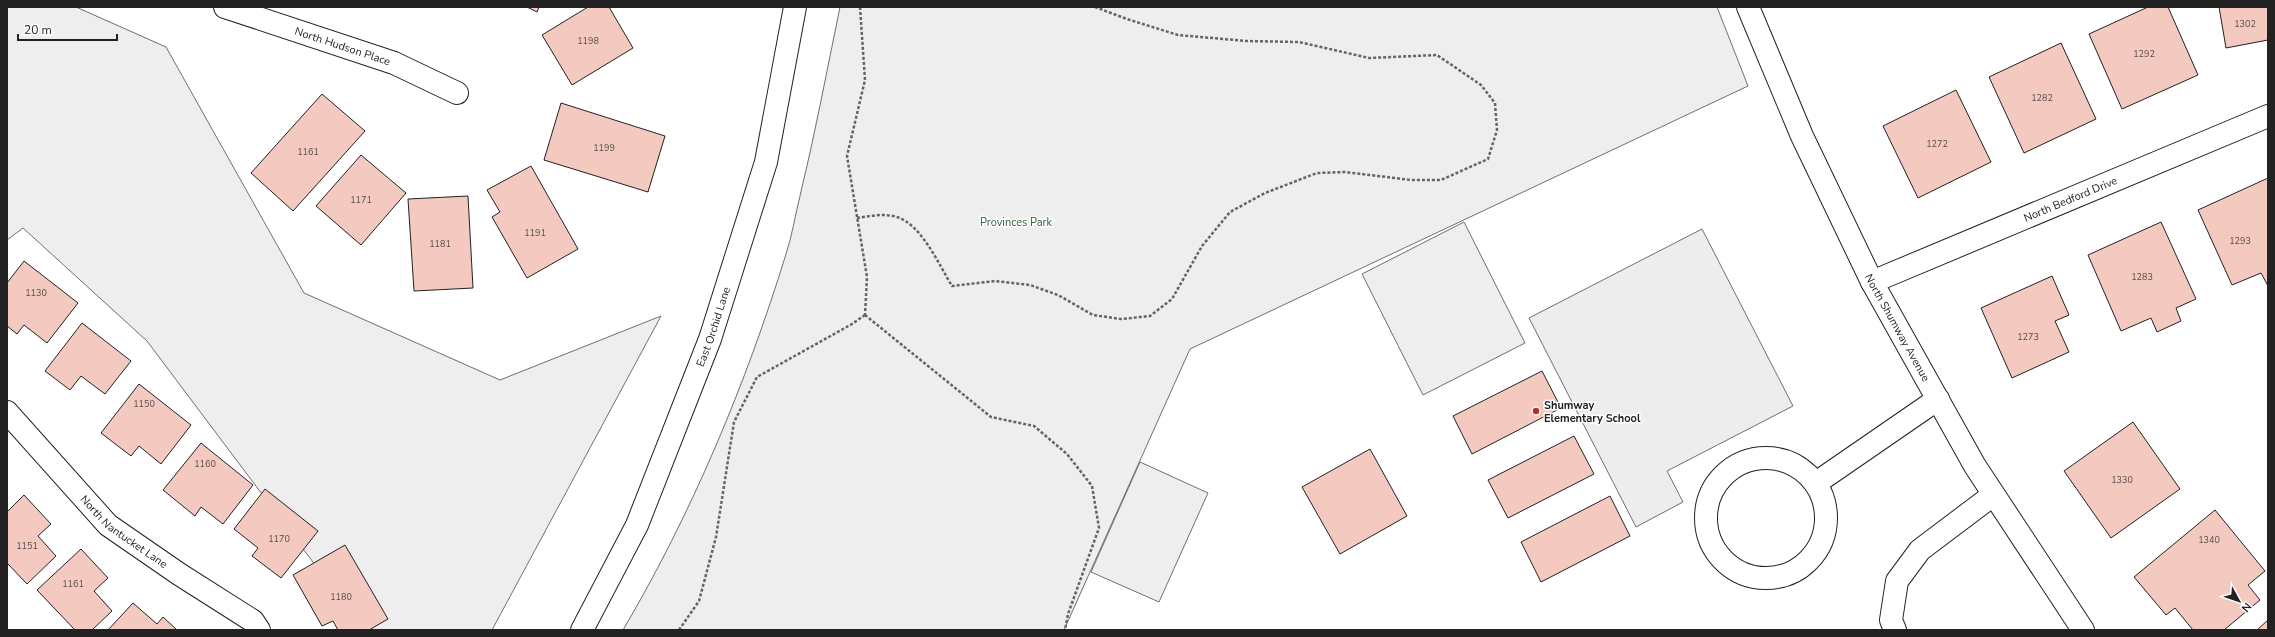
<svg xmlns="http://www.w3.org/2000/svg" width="2275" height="637" font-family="'Nunito Sans',sans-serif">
<rect width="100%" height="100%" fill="#fff"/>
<path fill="#eee" stroke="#6f6f6f" d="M7,7h69l90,40 138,246 196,87 161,-64 -169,314h-128l-217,-289 -124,-113 -16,12z
M840,7h877l31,79 -558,263 -126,281h-441c69,-117 123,-246 163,-376 6,-18 9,-38 14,-58 15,-62 27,-126 40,-189z
M1464,222l61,121 -102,52 -61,-121z
M1140,462l68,31 -49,109 -68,-30z"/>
<path fill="#ededed" stroke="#6f6f6f" d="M1702,229l91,177 -126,65 16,31 -47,25 -107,-209z"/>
<path fill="#f3c9c0" stroke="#222" d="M527,7h12l-2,5z
M588,7h21l24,41 -61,37 -30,-50z
M2148,7h20l30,68 -76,34 -33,-75z
M2219,7h49v33l-42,8z
M2061,43l35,76 -72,34 -35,-76z
M1956,90l35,72 -73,36 -35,-72z
M322,94l43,37 -72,80 -42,-38z
M561,103l104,33 -17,56 -104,-32z
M361,155l45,38 -45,52 -45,-39z
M531,166l47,83 -51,29 -35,-61 8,-5 -13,-22z
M2268,178v108l-7,-13 -29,12 -34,-75z
M468,196l5,92 -59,3 -6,-92z
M2161,222l35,77 -20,9 5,13 -24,11 -6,-14 -30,13 -33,-76z
M24,261l54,42 -31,40 -23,-18 -7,9 -10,-8v-43z
M2052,276l17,39 -14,6 14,31 -57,26 -31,-70z
M82,323l49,38 -26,33 -24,-18 -11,14 -25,-19z
M1542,371l19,37 -89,46 -19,-38z
M139,384l52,41 -30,39 -22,-18 -8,10 -30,-23z
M2133,422l47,67 -69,49 -47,-67z
M1574,436l20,38 -86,44 -20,-38z
M201,443l52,42 -30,39 -22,-17 -6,9 -32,-26z
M1370,449l37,67 -67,38 -38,-67z
M265,489l53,42 -37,47 -29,-22 6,-8 -24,-19z
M24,495l27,29 -13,12 18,20 -29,28 -20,-21v-51z
M1610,496l20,40 -89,46 -20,-40z
M2215,510l50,61 -17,14 12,15 -36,30h-31l-18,-22 -9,7 -32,-38z
M345,545l43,74 -19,11h-31l-5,-9 -11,5 -29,-51z
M81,549l27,29 -14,13 18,20 -20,19h-17l-38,-40z
M133,603l24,21 6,-7 14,13h-69z
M2268,620v10h-11z"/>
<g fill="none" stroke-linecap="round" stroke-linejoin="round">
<defs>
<g id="minor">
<path id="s1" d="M225,7l169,56 63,30"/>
<path id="s2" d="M1748,7l54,129 70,146 103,184 108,164"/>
<path id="s3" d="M1872,282l396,-166"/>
<path id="s4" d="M7,412l101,113 71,49 74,47 6,9"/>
<circle cx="1766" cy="518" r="60"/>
<path d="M1816,483l122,-84"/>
<path id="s5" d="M582,630l55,-105 73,-186 56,-177 29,-155"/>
<path d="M1895,630l-4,-10 6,-39 23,-31 73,-55"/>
</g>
</defs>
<use href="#minor" stroke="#222" stroke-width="24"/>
<path stroke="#646464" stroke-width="2.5" stroke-dasharray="3 2" stroke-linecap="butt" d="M860,7l5,73 -18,76 20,121 -2,38
M857,218c13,-2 27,-5 40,-1 25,8 42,48 55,69l43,-5 35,4 28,10 35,20 28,4 29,-3 22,-17 30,-53 28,-34 35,-19 52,-20 28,-1 66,8h30l47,-21 9,-29 -2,-27 -14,-18 -44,-30 -68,3 -70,-16 -53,-1 -68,-6 -51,-16 -32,-12
M865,315l126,102 43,9 33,28 25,32 7,42 -31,86 -3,16
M679,630l20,-29 17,-64 18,-115 23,-45 95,-53 13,-9"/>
<use href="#minor" stroke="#fff" stroke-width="22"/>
</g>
<circle fill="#c62828" stroke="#fff" stroke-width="1.5" cx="1536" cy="411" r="4"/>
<g text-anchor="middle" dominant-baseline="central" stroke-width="3" stroke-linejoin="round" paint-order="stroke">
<g font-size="9" fill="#564c4a">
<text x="2245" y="24">1302</text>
<text x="588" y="41">1198</text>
<text x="2144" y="54">1292</text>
<text x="2042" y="98">1282</text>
<text x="1937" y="144">1272</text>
<text x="604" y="148">1199</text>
<text x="308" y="152">1161</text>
<text x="361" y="200">1171</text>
<text x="535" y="233">1191</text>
<text x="2240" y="241">1293</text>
<text x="440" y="244">1181</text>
<text x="2142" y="277">1283</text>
<text x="36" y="293">1130</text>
<text x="2028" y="337">1273</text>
<text x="144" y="404">1150</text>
<text x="205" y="464">1160</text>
<text x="2122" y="480">1330</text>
<text x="279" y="539">1170</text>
<text x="2209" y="540">1340</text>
<text x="27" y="546">1151</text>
<text x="73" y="584">1161</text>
<text x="341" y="597">1180</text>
</g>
<g font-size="11" fill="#222" stroke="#fff">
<text stroke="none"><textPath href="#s1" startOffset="124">North Hudson Place</textPath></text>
<text stroke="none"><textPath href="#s3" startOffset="215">North Bedford Drive</textPath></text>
<text stroke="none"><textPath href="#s5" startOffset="331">East Orchid Lane</textPath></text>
<text stroke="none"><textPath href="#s2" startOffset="354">North Shumway Avenue</textPath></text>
<text stroke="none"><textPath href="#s4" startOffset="168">North Nantucket Lane</textPath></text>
</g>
<g font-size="11" fill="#2f5e38" stroke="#fff">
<text x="1016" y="222">Provinces Park</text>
</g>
<g font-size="11" font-weight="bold" fill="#222" stroke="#fff" text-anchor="start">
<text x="1544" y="405">Shumway<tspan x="1544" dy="13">Elementary School</tspan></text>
</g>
</g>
<rect width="2275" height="637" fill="none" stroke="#222222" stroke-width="16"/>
<g transform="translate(2239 601) rotate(130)" stroke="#ffffff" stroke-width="3" paint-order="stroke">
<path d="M0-3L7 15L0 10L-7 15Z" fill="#222222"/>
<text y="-6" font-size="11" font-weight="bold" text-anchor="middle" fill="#222222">N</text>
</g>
<path d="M18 34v6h99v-6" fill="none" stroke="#222222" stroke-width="2"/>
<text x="24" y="34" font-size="12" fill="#222222" stroke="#ffffff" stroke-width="3" paint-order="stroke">20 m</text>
</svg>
